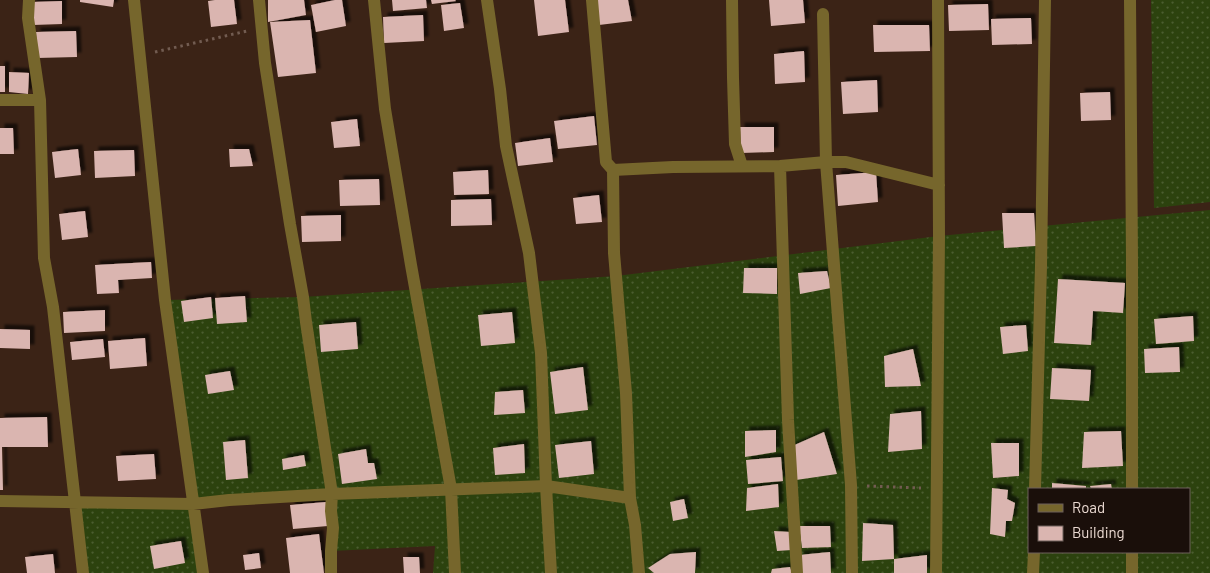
<svg xmlns="http://www.w3.org/2000/svg" width="1210" height="573" font-family="Barlow,sans-serif">
<defs>
<pattern id="grass-dots" width="8" height="8" patternUnits="userSpaceOnUse" patternTransform="scale(1.25)"><rect width="8" height="8" fill="#2c420e"/><path d="M2 2h.1M6 6h.1" fill="none" stroke="#4b5d30" stroke-width="1.8" stroke-linecap="round"/></pattern>
<filter id="shadow"><feDropShadow dx="4.5" dy="-4.5" stdDeviation="1" flood-color="#0009"/></filter>
</defs>
<rect width="100%" height="100%" fill="#3b2316"/>
<path fill="url(#grass-dots)" fill-rule="evenodd" d="M1151,0h59v202l-56,6z
M1210,210v363h-777l2,-27 -104,5 1,-57 -139,10 11,69h-121l-8,-71 118,2 -28,-204 138,-3 313,-21 323,-40zM1029,489h160v63h-160z"/>
<path fill="#dab5b0" filter="url(#shadow)" d="M80,0h34l-1,7 -33,-5z
M215,0h19l3,24 -26,3 -3,-26z
M268,0h36l2,15 -38,7z
M335,0h7l4,26 -30,6 -5,-27z
M392,0h34l1,8 -34,3z
M431,0h24l1,1 -24,3z
M534,0h31l4,32 -31,4z
M596,0h32l4,21 -33,4z
M769,0h34l2,23 -34,3z
M62,1v23l-29,1 -1,-23z
M460,3l4,25 -20,3 -3,-26z
M988,4l1,26 -40,1 -1,-26z
M423,15l1,26 -40,2 -1,-26z
M1031,18l1,26 -40,1 -1,-26z
M310,20l6,53 -38,4 -8,-55z
M873,25h56l1,26 -56,1z
M76,31l1,26 -40,1 -1,-26z
M804,51l1,31 -30,2 -1,-30z
M0,66h5v26h-5z
M9,72l20,1 -1,21 -19,-2z
M877,80l1,32 -35,2 -2,-32z
M1110,92l1,28 -30,1 -1,-28z
M594,116l3,29 -39,4 -4,-28z
M357,119l3,27 -26,2 -3,-26z
M740,127h34v25l-33,1z
M0,128h13l1,26h-14z
M550,138l3,24 -35,4 -3,-23z
M78,149l3,26 -26,3 -3,-26z
M229,149h20l4,17 -23,1z
M134,150l1,26 -40,2 -1,-27z
M488,170l1,24 -35,1 -1,-23z
M876,172l2,30 -40,4 -2,-31z
M379,179l1,26 -40,1 -1,-26z
M599,195l3,27 -26,2 -3,-26z
M491,199l1,26 -41,1v-26z
M85,211l3,26 -26,3 -3,-26z
M1002,213h32l2,33 -32,2z
M341,215v26l-39,1 -1,-26z
M151,262l1,16 -34,2 1,13 -22,1 -2,-29z
M744,268h33v26l-34,-1z
M827,271l4,17 -31,6 -2,-21z
M1058,279l67,4 -2,30 -30,-2 -2,34 -37,-2z
M245,296l2,26 -30,2 -2,-26z
M211,297l2,21 -29,4 -3,-21z
M105,310v21l-41,2 -1,-21z
M512,312l3,31 -34,3 -3,-31z
M1193,316l1,25 -38,3 -2,-25z
M356,322l2,27 -37,3 -2,-27z
M1026,325l2,26 -25,3 -3,-27z
M0,329l30,1v19l-30,-1z
M145,338l2,28 -37,3 -2,-28z
M103,339l2,18 -33,3 -2,-18z
M1179,347l1,25 -35,1 -1,-24z
M913,349l8,37 -36,1 -1,-31z
M583,367l5,43 -33,4 -5,-42z
M1052,368l39,2 -2,31 -39,-2z
M230,371l4,19 -26,4 -3,-19z
M523,390l2,23 -31,2 1,-23z
M921,411l1,38 -34,3 2,-38z
M47,417l1,30h-46l1,43h-3v-72z
M776,430v22l-31,5v-26z
M1121,431l2,35 -41,2 2,-36z
M824,432l13,42 -41,6 -6,-33z
M245,440l3,38 -22,2 -3,-38z
M591,441l3,33 -35,4 -4,-33z
M991,443h28v33l-26,2z
M524,444l1,29 -30,2 -2,-27z
M366,449l2,14h6l3,16 -35,5 -4,-30z
M154,454l2,25 -38,2 -2,-25z
M304,455l2,11 -23,4 -1,-11z
M781,457l2,24 -35,3 -2,-24z
M1052,483l34,3v3h-34z
M778,484l1,23 -33,4 1,-23z
M1111,484l1,5h-21l-1,-3z
M992,488l16,2 -1,9 8,4 -3,18h-6l-1,16 -15,-3z
M684,499l4,19 -15,3 -3,-19z
M326,502l2,24 -35,3 -3,-24z
M863,523l30,2 1,34 -32,2z
M799,526h31l1,21 -29,1z
M774,531l16,1 2,18 -15,1z
M319,534l5,39h-34l-4,-35z
M181,541l4,22 -31,6 -4,-23z
M696,552l-1,21h-41l-6,-5 22,-14z
M830,552l1,21h-30l-2,-18z
M259,553l2,15 -16,2 -2,-15z
M53,554l2,19h-28l-2,-16z
M927,555v18h-33v-14z
M403,557h16l1,16h-16z
M790,567l2,6h-21l1,-4z"/>
<g fill="none" stroke-linecap="round" stroke-linejoin="round">
<path stroke="#725c51" stroke-width="3" stroke-dasharray="2.5 4" stroke-linecap="butt" d="M155,52l92,-21
M867,486l54,2"/>
<path stroke="#76662c" stroke-width="12" d="M29,0l-1,18 12,82 4,158 9,49 30,266
M134,0l31,300 38,273
M259,0l6,63 25,161 13,73 3,25 26,172 -1,17 2,17 -2,23v22
M374,0l11,109 26,156 40,224 4,84
M487,0l13,89 6,57 23,107 12,100 5,133 5,87
M592,0l14,162 7,8 1,83 12,140 4,105 5,27 4,48
M732,0l1,78 2,66 7,22
M1130,0l2,260v229
M823,14l3,148 25,323 1,88
M0,100h40
M780,166l8,254 9,153
M613,170l60,-3 107,-1 46,-4h20l93,23
M1035,489l6,-223 4,-266
M0,501l193,3 36,-4 103,-6 214,-8 84,12
M936,573l3,-337 -1,-236
M1033,573l1,-21
M1132,573v-21"/>
</g>
<rect x="1028" y="488" width="162" height="65" fill="#1a0f0a" stroke="#6d605a"/>
<rect x="1038" y="504" width="25" height="8" fill="#76662c" stroke="#6d605a"/>
<text x="1072" y="513" font-size="15" fill="#ead9d1">Road</text>
<rect x="1038" y="526" width="25" height="15" fill="#dab5b0" stroke="#6d605a"/>
<text x="1072" y="538" font-size="15" fill="#ead9d1">Building</text>
</svg>
